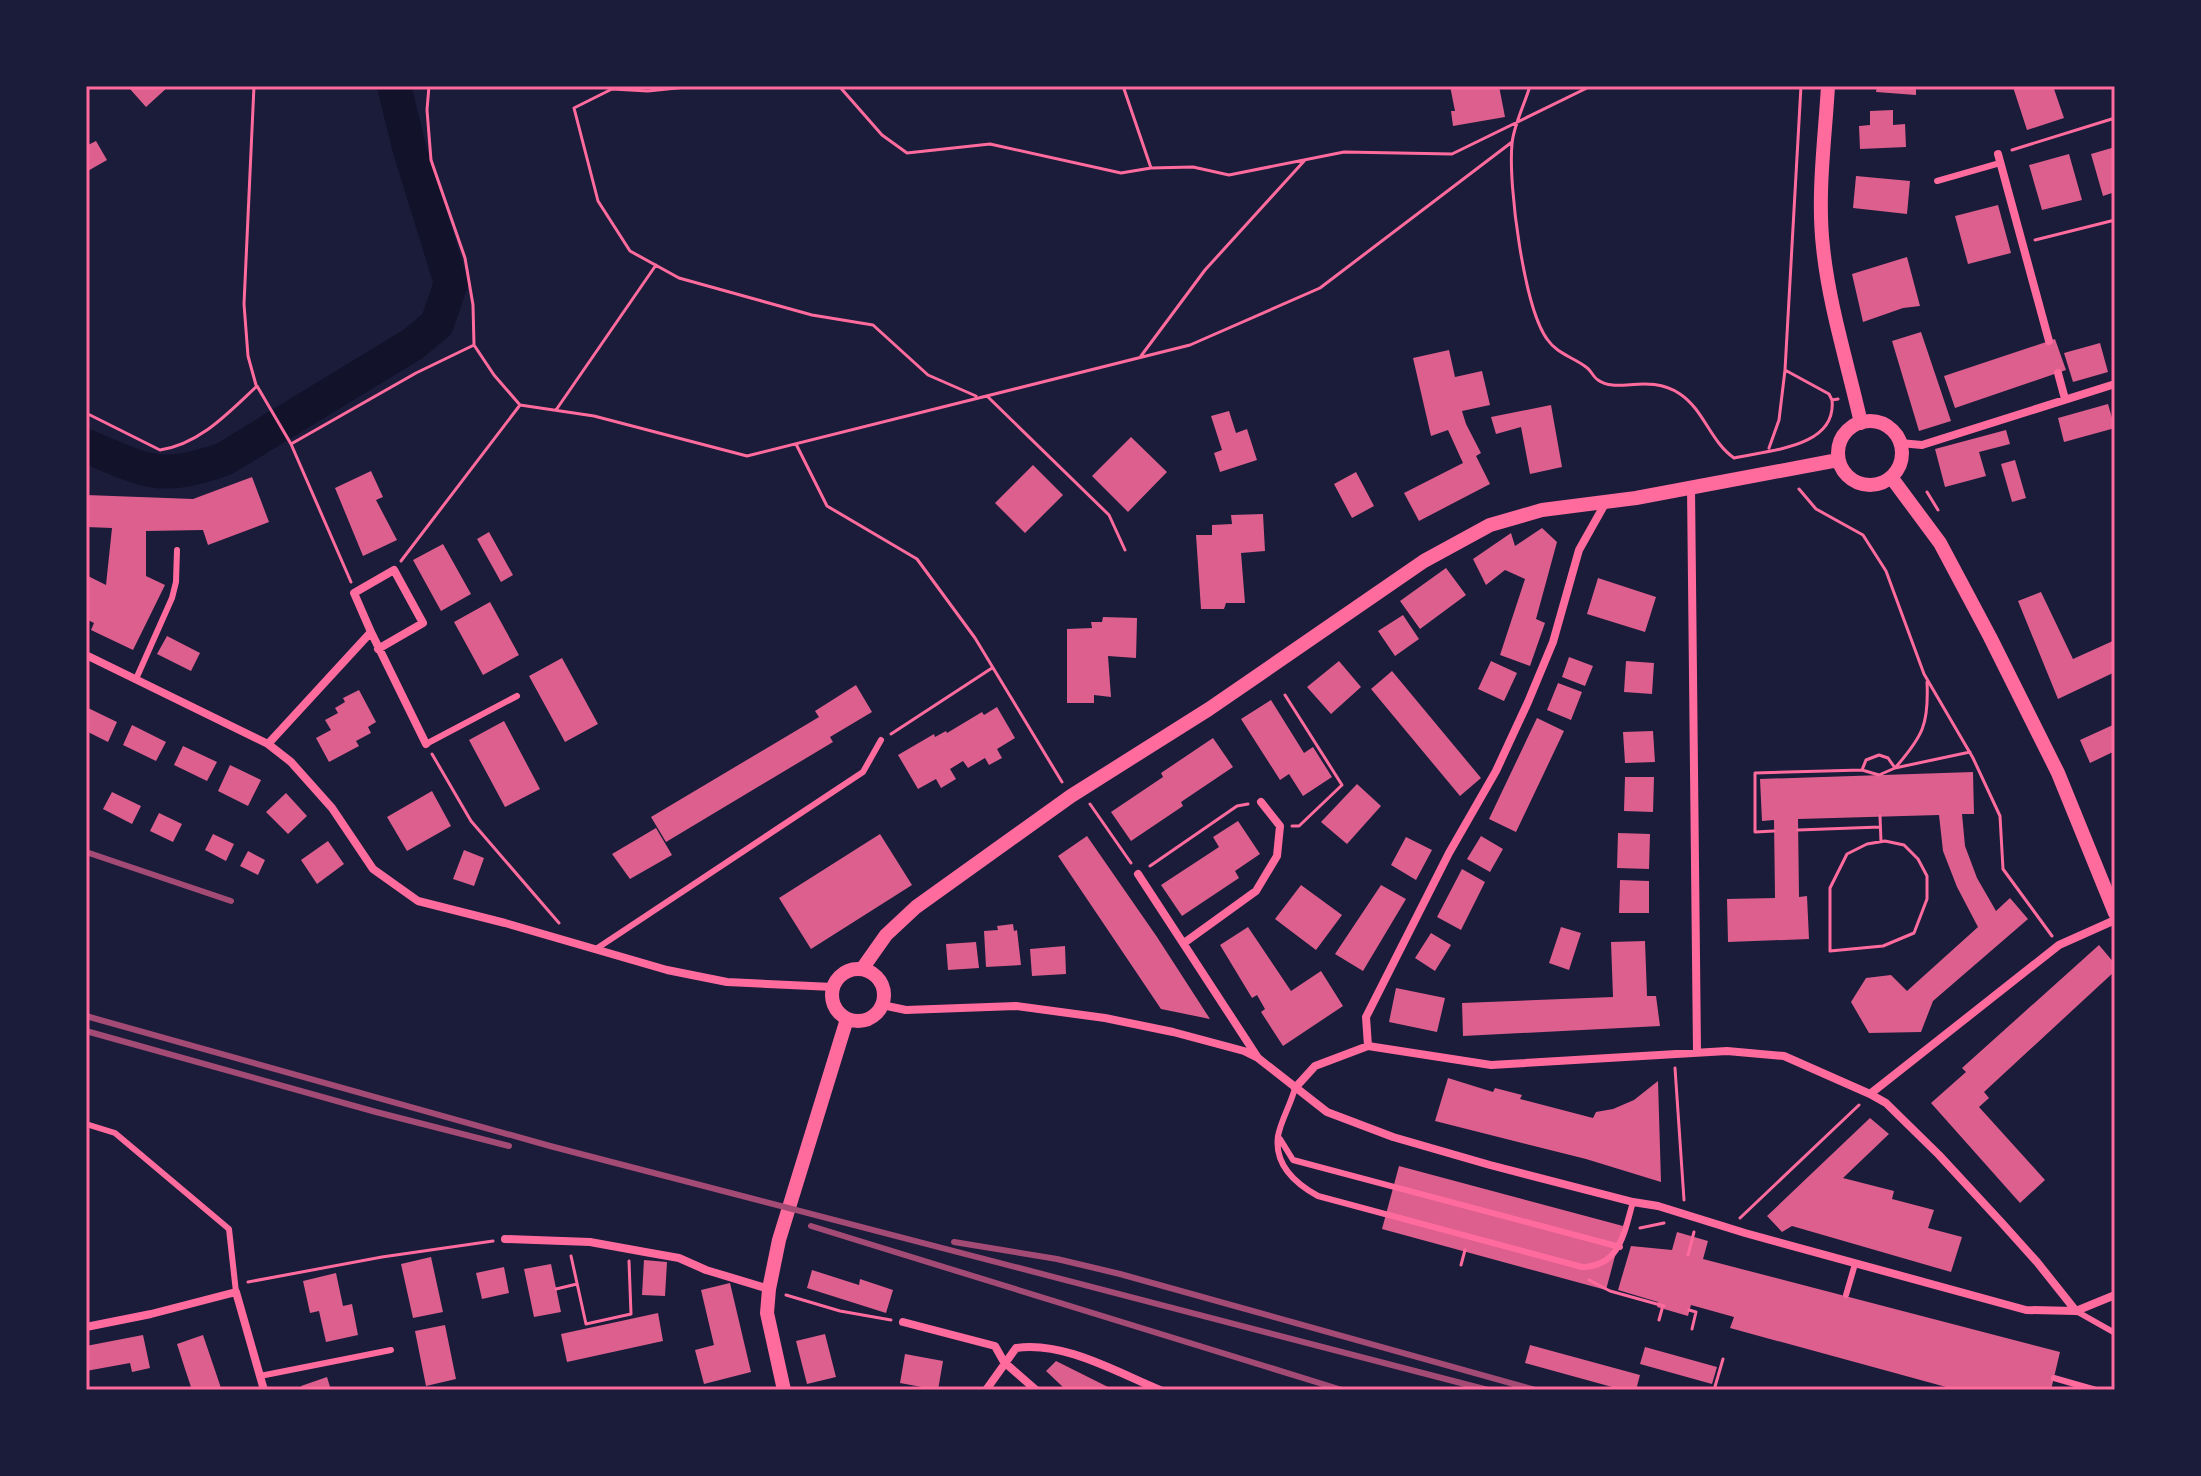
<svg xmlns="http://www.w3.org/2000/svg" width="2201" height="1476" font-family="'Golos Text',sans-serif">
<rect width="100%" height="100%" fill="#1b1b3a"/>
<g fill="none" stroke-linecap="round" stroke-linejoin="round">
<path stroke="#12122b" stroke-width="34" d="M86,446c60,25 73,36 138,13l189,-115 24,-20 14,-41 -42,-136 -15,-61"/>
</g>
<path fill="#dd5f8e" d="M133,86h36l-23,21 -16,-18z
M1450,86h49l6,31 -52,9 -2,-15h4z
M1877,86h39v9l-40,-3z
M2018,86h35l11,32 -37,12 -14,-43z
M1893,110v15l12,-1 1,23 -46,2 -1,-23 11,-1v-14z
M96,141l11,19 -21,12v-26z
M2115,147v45l-12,4 -12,-42z
M2069,154l13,46 -40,10 -13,-45z
M1856,176l54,5 -3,33 -54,-6z
M1998,205l13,48 -43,11 -13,-48z
M1907,257l13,49 -17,2 -40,14 -11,-48z
M1921,332l30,89 -32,10 -27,-90z
M2055,339l11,31 -111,38 -11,-32z
M2100,343l8,29 -35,10 -9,-29z
M1449,350l6,27 27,-6 8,34 -28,6 4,13 15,29 -5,3 14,28 -71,37 -15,-28 59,-30 -15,-33 -17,6 -18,-78z
M2108,404l7,24 -51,14 -6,-24z
M1551,405l11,62 -32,7 -9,-47 -25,7 -5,-17z
M1229,411l7,22 11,-4 10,31 -37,12 -6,-19 8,-3 -11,-34z
M2006,430l4,14 -31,8 7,24 -41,11 -10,-38z
M1131,437l36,35 -39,40 -36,-36z
M2015,460l11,38 -14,4 -11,-38z
M1033,465l30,30 -38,38 -30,-30z
M371,471l12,26 -7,3 21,40 -34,16 -28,-68z
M1356,472l18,34 -22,12 -18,-34z
M252,477l17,45 -61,23 -5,-15 -57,1v45l19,9 -32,65 -42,-20 3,-7 -8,-4v-44l20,10 6,-57 -26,-1v-32l107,4z
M1263,514l2,37 -24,2 4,50h-19l-2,6h-23l-5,-74h16v-10l20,-1 -1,-9z
M1542,528l15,14 -21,77 9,4 -15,43 -30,-11 25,-76 -20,-9 -19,15 -13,-26 38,-26 4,13z
M489,532l24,43 -12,7 -24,-43z
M443,544l28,50 -30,17 -28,-51z
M1446,568l20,27 -46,34 -20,-28z
M1598,578l58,19 -11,35 -58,-18z
M2041,592l32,67 42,-19v32l-57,27 -40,-98z
M490,602l29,53 -36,20 -29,-53z
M1403,615l16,24 -24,17 -17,-25z
M1103,617l34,1 -1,40 -28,-2 3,41 -17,-2v8h-27v-74l25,-1 -1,-6h11z
M167,636l33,17 -9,18 -34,-17z
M1569,657l24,9 -8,20 -23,-9z
M562,658l36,66 -33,18 -36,-66z
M1339,661l22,26 -30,27 -24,-27z
M1491,661l26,12 -13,28 -26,-12z
M1626,661l28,2 -2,31 -28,-2z
M1392,671l89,107 -21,18 -89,-107z
M1558,683l24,9 -11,28 -24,-10z
M856,685l16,27 -42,25 3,5 -167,100 -15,-25 168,-100 -4,-6z
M359,690l17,32 -8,5 3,6 -15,8 3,5 -30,16 -13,-24 15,-8 -6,-10 13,-7 -3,-5 10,-6 -2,-4z
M1271,700l33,53 9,-6 19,30 -29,19 -14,-22 -9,6 -39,-61z
M86,707l31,15 -9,20 -22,-11z
M997,707l18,31 -18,11 5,9 -13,7 -4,-7 -17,10 -5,-7 -13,8 6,10 -15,9 -5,-9 -18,10 -20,-34 36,-21 1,3 11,-6 1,2 35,-21 2,3z
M1537,718l27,13 -48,101 -27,-13z
M504,721l36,68 -35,18 -36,-67z
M2115,724v27l-25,12 -10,-23z
M132,725l34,17 -10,19 -33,-16z
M1653,731l2,31 -30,1 -2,-31z
M1213,738l20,29 -52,35 2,4 -52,35 -20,-29 52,-35 -2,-4z
M183,746l34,16 -10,19 -33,-16z
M230,765l31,15 -13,26 -30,-15z
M1973,772l1,42h-12l3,32 12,32 19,33 14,-13 18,21 -95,82 -12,31 -52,1 -18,-31 15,-24 25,-3 16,16 71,-64 -21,-40 -14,-36 -4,-36 -141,4 1,78 8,-1 2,43 -81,3 -1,-43 48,-1 -1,-78 -12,1 -2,-42z
M1625,777h29l-1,35 -29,-1z
M1357,784l24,22 -34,38 -26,-22z
M432,791l19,35 -44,25 -20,-34z
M112,792l29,14 -9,18 -29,-15z
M286,793l21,23 -19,18 -22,-22z
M159,813l23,11 -9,18 -23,-11z
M1238,821l22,33 -25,17 4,7 -57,38 -21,-31 58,-38 -6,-10z
M656,828l16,27 -42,24 -18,-25z
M1618,833l32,1 -1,35 -32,-1z
M213,834l21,10 -8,17 -21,-11z
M880,834l32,51 -101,64 -32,-51z
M1087,836l70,101 53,82 -49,-10 -103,-153z
M1481,836l22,13 -13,23 -23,-13z
M1406,837l26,13 -16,30 -25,-15z
M328,841l16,23 -27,20 -16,-24z
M464,850l20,8 -10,28 -21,-7z
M248,851l17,9 -7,15 -18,-9z
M1462,869l23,13 -24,48 -24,-13z
M1620,880l29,1v32h-30z
M1301,885l41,30 -26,35 -41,-31z
M1381,885l25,14 -43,72 -28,-17z
M1013,924l1,7 3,-1 4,35 -35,2 -2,-36 14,-1 -1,-4z
M1248,927l43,64 30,-20 22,35 -60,40 -22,-34 4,-3 -8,-14 -5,3 -32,-53z
M1561,927l20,6 -12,37 -20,-7z
M1431,933l20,12 -16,26 -20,-13z
M1645,941l2,55h9l4,30 -197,10 -1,-33 151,-6 -2,-55z
M976,942l3,26 -31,2 -2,-26z
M2099,945l16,19v7l-131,121 5,6 -10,9 66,73 -25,23 -89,-100 35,-31 -4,-4z
M1065,946l1,28 -34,2 -2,-27z
M1396,988l49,10 -8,34 -48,-10z
M1448,1078l45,14 2,-4 27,7 -2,4 73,19 3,-6 17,-3 21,-9 24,-19 3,101 -75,-23 -151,-38z
M1870,1118l19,16 -46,44 51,13 -2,8 42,11 -6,18 34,9 -11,35 -159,-46 -10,6 -15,-16z
M1399,1166l224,60 -17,64 -224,-61z
M1677,1232l31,9 -5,18 357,93 -9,38h-94l-227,-62 4,-11 -43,-12 -3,11 -31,-9 1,-5 -40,-12 13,-44 41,4z
M431,1257l12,55 -30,6 -12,-54z
M644,1260l23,2 -2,34 -23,-1z
M551,1264l10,48 -27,5 -10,-48z
M504,1267l5,26 -27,6 -6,-26z
M812,1270l47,15 1,-6 33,11 -7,23 -79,-25z
M336,1273l7,33 9,-2 6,31 -32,7 -7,-31 -9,2 -7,-32z
M730,1283l21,89 -47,12 -9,-34 19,-5 -13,-55z
M658,1313l5,28 -96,21 -6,-28z
M445,1325l11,54 -30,7 -11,-55z
M825,1334l11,43 -29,7 -11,-43z
M143,1335l7,33 -18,4 -2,-9 -44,8v-25z
M203,1335l17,50 1,5h-29l-7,-21 -8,-25z
M1530,1345l110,30 -4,15h-13l-98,-27z
M1645,1347l72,20 -5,17 -72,-20z
M905,1354l38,7 -5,29 -38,-7z
M1056,1361l58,29h-48l-20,-19z
M327,1377l4,13h-29l-1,-4z"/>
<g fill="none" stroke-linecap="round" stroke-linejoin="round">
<path stroke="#ff6b9d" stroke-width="3" d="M254,86l-10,218 4,52 8,29
M696,86l-48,5 -36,-2 -38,19 24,93 32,50 49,27 133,37 61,10 55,50 48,21
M839,86l43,49 25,18 83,-9 131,29 30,-5 42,-1 36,8 115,-23 108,2 139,-68
M1123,86l28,82
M1530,86c-5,17 -17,41 -18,58 -4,41 12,163 35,195 10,15 26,18 39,28 5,3 7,10 12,13 19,14 51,-7 82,14 24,16 30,47 54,64 34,-8 103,-10 98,-58l6,-1
M1801,86l-16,284 44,24 3,6
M2012,150l103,-32
M2035,240l80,-20
M474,345l20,30 26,30 74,11 153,40 443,-111 130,-57 192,-146
M1141,356l64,-86 100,-110
M987,396l122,119 16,35
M556,410l100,-145
M86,413l74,37c40,-6 68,-37 97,-64l34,58 60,138
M291,444l125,-71 58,-28 -1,-40 -8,-47 -34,-98 -4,-50 2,-24
M796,444l31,62 90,53 58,79 87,144
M1769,448l10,-28 6,-50
M1799,489l17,20 47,26 23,36 38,103 49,84 27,58 3,53 49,67
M1927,492l11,18
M401,561l119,-156
M1285,695l57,90 -43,41h-7
M891,734l101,-66
M432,754l39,67 88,102
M1862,770l17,5 16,-7 75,-16
M1090,804l41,59
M1880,816l1,26
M1798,830l82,-3
M1774,831l-19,1v-59l107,-3 4,-10 13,-5 9,3 7,10c28,-32 34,-44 32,-86
M1885,841l19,4 14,14 9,17v23l-13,34 -31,13 -53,5v-63l17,-34 20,-10z
M1150,866l87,-60 11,-2
M1675,1068l9,132
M1740,1218l119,-113
M1640,1228l24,-5
M1688,1255l6,-23
M571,1256l15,68 45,-10 -2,-53
M1461,1265l4,-15
M1589,1280l21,11 54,15
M248,1282l134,-25 111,-16
M556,1289l21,-5
M786,1295l54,16 51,9
M1689,1310l7,2 -4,17
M1659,1320l3,-11
M1714,1390l9,-31"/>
<path stroke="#ff6b9d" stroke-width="6" d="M1937,181l63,-18
M136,679l36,-81 4,-16 1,-32
M426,744l91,-48
M596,949l267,-177 18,-32
M1295,1088c-4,16 -14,32 -17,48 -4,29 18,48 40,60l264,71c39,-1 42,-35 51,-65
M86,1124l29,9 114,96 7,63
M1280,1139l13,21 327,87
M1846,1295l9,-31
M2076,1311l39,22
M260,1376l131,-26
M2054,1378l42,12"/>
<path stroke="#ff6b9d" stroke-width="8" d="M1998,154l51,187
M2058,373l7,26
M1900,443l22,2 193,-61
M1691,487l6,565
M371,632l55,112
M86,655l182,89 23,18 41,46 41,61 45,32 87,22 162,47 60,12 106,5
M268,744l103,-112 -17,-39 40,-23 29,53 -45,26
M1138,874l120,184
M1184,943l72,-52 21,-35 3,-30 -19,-24
M882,1005l24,5 110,-4 89,12 68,14 71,19 14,7 69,54 66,25 97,28 143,37 25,4 87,27 281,77 50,1 39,-16
M1368,1046l-2,-29 83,-164 47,-82 32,-69 25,-60 26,-92 27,-48
M1295,1088l20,-22 53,-20 123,19 236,-14 57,5 86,38 16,9 53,52 62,67 36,40 39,49
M1870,1094l189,-149 56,-25
M505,1239l85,3 55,10 34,6 27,12 63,19
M903,1322l92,24 9,16 32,28
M86,1327l65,-13 85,-22 28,98
M986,1390l30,-42c48,-7 100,24 144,42"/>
<path stroke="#ff6b9d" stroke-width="14" d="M1828,86c-3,53 -11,108 -5,161 6,59 25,118 38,176
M1838 453a32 32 0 1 1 64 0a32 32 0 1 1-64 0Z
M1891,477l49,66 50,94 68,136 57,140
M832 995a26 26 0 1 1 52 0a26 26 0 1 1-52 0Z
M862,969l24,-34 30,-28 155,-111 138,-87 215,-148 66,-36 52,-15 94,-12 202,-38
M784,1390l-17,-77 2,-24 10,-49 68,-221"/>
<path stroke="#a44b75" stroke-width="6" d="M86,852l145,49
M86,1016l464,130 938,244
M86,1031l290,81 133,34
M811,1226l531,164
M954,1242l103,17 63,15 415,116"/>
</g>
<rect width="2201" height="1476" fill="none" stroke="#1b1b3a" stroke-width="176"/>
<rect x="88" y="88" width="2025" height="1300" fill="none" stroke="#ff6b9d" stroke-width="3"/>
</svg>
